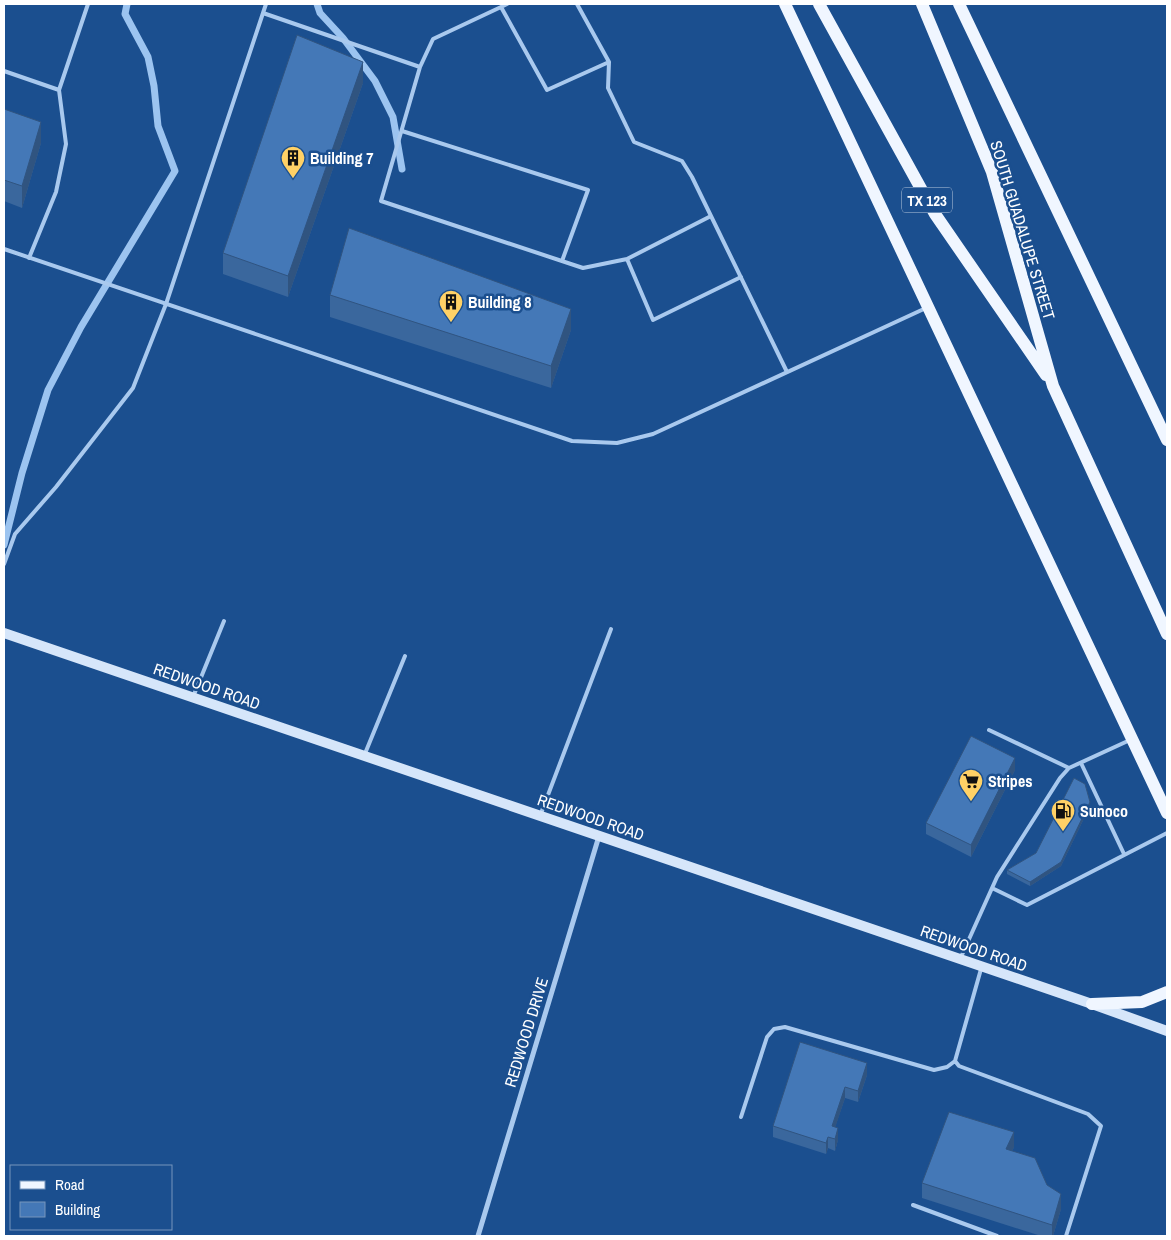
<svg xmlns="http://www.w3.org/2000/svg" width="1171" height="1240" font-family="'Archivo Narrow',sans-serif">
<rect width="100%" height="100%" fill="#1b4f8f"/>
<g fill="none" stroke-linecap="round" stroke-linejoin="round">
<path stroke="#9cc4f0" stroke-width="7" d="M317,4l3,9 23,25 32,43 18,36 9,52
M4,545l18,-72 26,-83 33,-63 94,-156 -17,-45 -4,-40 -6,-29 -23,-43 2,-10"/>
<path stroke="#a9c9ee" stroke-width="4" d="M507,4l-6,3 46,83 62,-28
M577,4l32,58 -1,26 26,54 48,19 10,16 95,195
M263,13l3,-9
M420,67l-39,134 202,67 44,-9
M4,71l55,19
M402,131l186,59 -26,71
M711,216l-84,43 26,61 88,-43
M4,249l568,192 45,2 36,-9 273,-126
M29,258l27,-66 10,-48 -7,-54 29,-86
M4,564l11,-30 41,-47 77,-99 33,-84 97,-291 157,54 13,-28 68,-32
M193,697l31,-76
M989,730l80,38
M364,756l41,-100
M1081,763l43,91
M540,816l71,-187
M992,888l35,17 140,-72
M961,957l36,-80 63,-99 9,-10 61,-28
M981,969l-26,92 4,5 129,48 13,12 -35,110
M741,1117l26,-80 7,-8 11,-2 149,43 13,-3 8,-6
M913,1205l84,31"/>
<path stroke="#a9c9ee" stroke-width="5" d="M478,1236l121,-400"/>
<path stroke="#d6e6fa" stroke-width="10" d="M4,633l1088,371 75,27"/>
<path stroke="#f0f6ff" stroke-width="12" d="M785,4l382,809
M819,4l116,210 111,161
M922,4l70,168 61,214 114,248
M959,4l208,436
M1092,1004l50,-2 25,-10"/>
</g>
<path fill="#3a679d" d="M363,83l-75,214 -65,-23v-21z
M4,109l37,34 -19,65 -18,-7z
M330,295l241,35 -20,58 -221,-71z
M1015,770l-44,87 -45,-23v-11z
M1090,806l-29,60 -31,20 -23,-12v-4l29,-17z
M867,1075l-9,27 -13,-4 -10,29 3,13 -3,11 -7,-3 -2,6 -53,-17v-11z
M1014,1147l-2,4 35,34 14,24 -8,27h-12l-119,-38v-15z"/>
<path fill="#305480" d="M363,62v21l-75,214v-21z
M41,122v21l-19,65v-22z
M571,309v21l-20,58v-22z
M1015,758v12l-44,87v-12z
M1090,802v4l-29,60 -31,20v-4z
M867,1063v12l-9,27v-11z
M845,1087v11l-13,39v-11z
M838,1128v12l-3,11v-12z
M1014,1132v15l-8,17v-15z
M828,1137v11l-2,6v-11z
M1061,1194v15l-8,27h-1v-11z"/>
<path fill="#4478b7" stroke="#305480" d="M297,35l66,27 -75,214 -65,-23z
M4,109l37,13 -19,64 -18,-6z
M349,228l222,81 -20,57 -221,-71z
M971,736l44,22 -44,87 -45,-22z
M1074,778l11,6 5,18 -29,60 -31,20 -23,-12 29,-17z
M800,1042l67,21 -9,28 -13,-4 -13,39 6,2 -3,11 -7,-2 -2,6 -53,-17z
M949,1112l65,20 -8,17 29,9 12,27 14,9 -9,31 -130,-42z"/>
<defs>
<symbol id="building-pin" viewBox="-11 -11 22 30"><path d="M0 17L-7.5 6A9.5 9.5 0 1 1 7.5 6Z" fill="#ffd166" stroke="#1b4f8f"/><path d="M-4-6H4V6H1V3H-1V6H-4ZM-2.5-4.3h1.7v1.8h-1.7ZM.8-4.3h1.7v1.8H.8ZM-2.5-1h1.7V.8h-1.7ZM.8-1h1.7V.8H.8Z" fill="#111"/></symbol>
<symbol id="supermarket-pin" viewBox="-11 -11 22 30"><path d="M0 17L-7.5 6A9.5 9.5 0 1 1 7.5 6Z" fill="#ffd166" stroke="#1b4f8f"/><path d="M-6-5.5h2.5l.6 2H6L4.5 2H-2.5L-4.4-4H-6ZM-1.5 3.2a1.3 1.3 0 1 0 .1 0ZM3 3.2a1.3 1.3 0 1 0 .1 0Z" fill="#111"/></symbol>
<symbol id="fuel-pin" viewBox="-11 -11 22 30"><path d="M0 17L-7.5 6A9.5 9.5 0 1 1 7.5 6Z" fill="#ffd166" stroke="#1b4f8f"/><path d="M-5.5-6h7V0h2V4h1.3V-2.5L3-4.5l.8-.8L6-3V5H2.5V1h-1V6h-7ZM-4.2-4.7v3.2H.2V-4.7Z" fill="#111"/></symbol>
</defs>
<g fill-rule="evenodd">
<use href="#building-pin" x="279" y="144" width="28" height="38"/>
<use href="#building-pin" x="437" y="288" width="28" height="38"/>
<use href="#supermarket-pin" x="957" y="767" width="28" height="38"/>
<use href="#fuel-pin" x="1049" y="797" width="28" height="38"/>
</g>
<g text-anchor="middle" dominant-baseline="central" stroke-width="5" stroke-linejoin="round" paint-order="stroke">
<rect fill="#1b4f8f" stroke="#bbcadd" stroke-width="1" x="902" y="187.5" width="50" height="25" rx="4"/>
<g font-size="15" font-weight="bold" fill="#fff">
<text x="927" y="200">TX 123</text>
</g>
<g font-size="16" font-weight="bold" fill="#fff" stroke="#1b4f8f" text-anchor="start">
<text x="310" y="158">Building 7</text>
<text x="468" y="302">Building 8</text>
<text x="988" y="781">Stripes</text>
<text x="1080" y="811">Sunoco</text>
</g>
<g font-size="16" fill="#fff" stroke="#1b4f8f">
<text transform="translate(1023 230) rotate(73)">SOUTH GUADALUPE STREET</text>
<text transform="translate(207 686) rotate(19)">REDWOOD ROAD</text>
<text transform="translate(591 817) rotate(19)">REDWOOD ROAD</text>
<text transform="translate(974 948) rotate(19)">REDWOOD ROAD</text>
<text transform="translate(526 1032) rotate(-73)">REDWOOD DRIVE</text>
</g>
</g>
<rect width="1171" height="1240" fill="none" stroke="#ffffff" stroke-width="10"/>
<rect x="10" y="1165" width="162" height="65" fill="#1b4f8f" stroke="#7695bc"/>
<rect x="20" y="1181" width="25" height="8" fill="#f0f6ff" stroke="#7695bc"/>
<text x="55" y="1190" font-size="15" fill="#ffffff">Road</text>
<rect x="20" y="1202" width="25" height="15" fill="#4478b7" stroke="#7695bc"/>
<text x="55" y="1215" font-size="15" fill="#ffffff">Building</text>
</svg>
